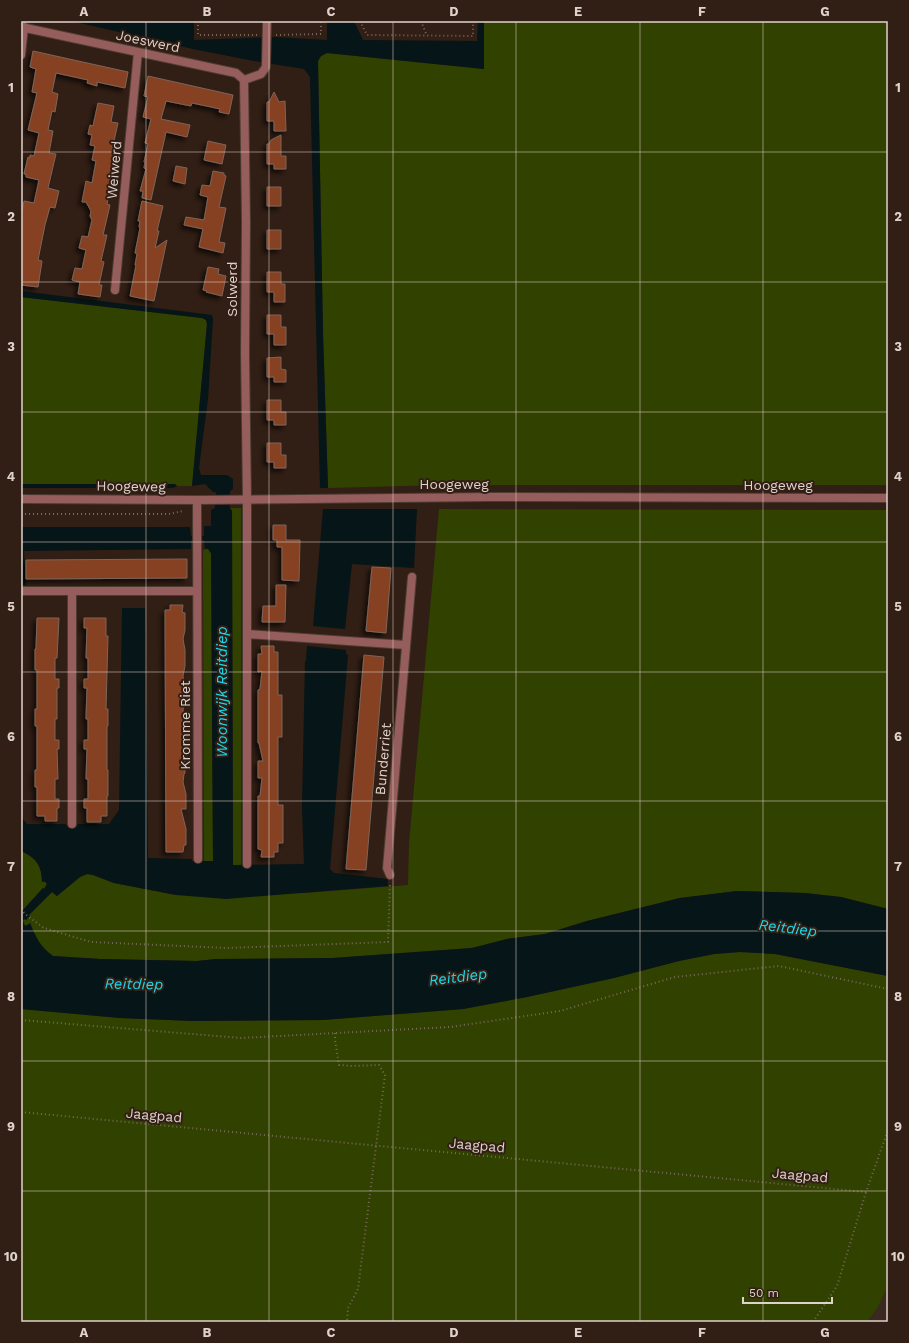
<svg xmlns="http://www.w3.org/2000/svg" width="909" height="1343" font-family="'Work Sans',sans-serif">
<defs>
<filter id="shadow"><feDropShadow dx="-3.5" dy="3.5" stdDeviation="2" flood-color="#0009"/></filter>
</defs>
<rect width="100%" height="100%" fill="#311e14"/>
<path fill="#3a2920" d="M888,1286v36h-21l10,-13z"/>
<path fill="#314200" d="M484,21h404v464h-446l-114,3 -5,-154 -5,-273 3,-5 6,-3 157,16z
M21,297l181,21 4,2 1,4 -15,162h-15l-2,-2h-154z
M230,508h11v357h-8l-1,-354z
M439,509l449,1v399l-47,-12 -36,-4 -68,-2 -57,7 -93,23 -42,13 -38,5 -35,9 -139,10 -117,1 -19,2 -97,-2 -47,-3c-12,-8 -18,-20 -23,-33l-5,3 -2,-5 1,-2 2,1 3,-4v-1l23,-23 5,4 23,-19 7,-3 6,1 21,8 62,12 129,-2 103,-8 1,-42z
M205,549h3l3,4 2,308h-9l-1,-310z
M21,851c14,6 21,15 21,31h4l1,2 -3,5 -1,-1 -20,22h-2z
M740,952l35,2 113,22v310l-11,23 -10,13h-846v-313l99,9 73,3 130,-1 140,-11 64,-12 87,-19 65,-17 35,-7z"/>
<path fill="#061517" d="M71,21h123v19l80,-3 53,3v-19h27l9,19 114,1 1,-20h6v48l-157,-16 -6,3 -3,5 5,273 5,154h-8l-10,-411 -6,-8 -50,-8 -61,-12z
M21,291l191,24 1,4 -5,80 -9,69 2,7h26l6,4v10l-3,2v17l2,3 1,354 71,-1 -2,-57 3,-146h1l1,-15 39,4v4l2,1 -18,214 4,4 54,6v7l-162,13 -50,-4 -62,-12 -21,-8 -6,-1 -7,3 -23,19 -5,-4 -23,23 1,1 -4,4 -2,-1 -1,2 2,5 3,-1 2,-2c5,13 11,25 23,33l47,3 97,2 19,-2 117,-1 139,-10 35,-9 38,-5 42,-13 93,-23 57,-7 68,2 36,4 47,12v67l-113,-22 -35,-2 -26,2 -35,7 -65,17 -87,19 -64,12 -140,11 -130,1 -73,-3 -99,-9v-99h2l20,-22 1,1 3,-5 -3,-3 -2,1c0,-16 -6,-25 -21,-31v-34l6,7h39v1l11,1 1,-2h31l10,-14 3,-202h23l3,250 44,1v2h21l-2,-308 -3,-4h-3l-1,-9h-13v9l-167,2 2,34h-5v-58h169l1,9h13v-10h7v-16l4,-2 1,-16h-3l-8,-8 -13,2 15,-162 -1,-4 -4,-2 -181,-21z
M21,484h154l2,2 -4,2h-152z
M323,509h94l-3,59 -62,-4 -7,65 -32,-3z"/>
<path fill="#864020" stroke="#7d655b" filter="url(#shadow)" d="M33,51l95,21 -3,16 -28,-6v4l-10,-3 1,-3 -32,-7 -4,19 6,2 -3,18 -3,-1 -4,19 5,1 -4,22 7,1 -8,34 11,3 -4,17 -5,-1 -5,18 -7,35 4,1 -4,26 -17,-2v-68l3,-16 10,2 5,-23 -13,-3v-3h-2l4,-17 2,1v-3l4,1 5,-23 -11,-3 9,-37 -5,-1 4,-23 -6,-2z
M148,76l85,19 -4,19 -10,-2 1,-3 -9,-2 -19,-4 -1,3 -25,-5 -5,18 29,6 -3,12 -21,-5 -15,68 -9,-2 1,-7h-3l6,-22 -2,-1 1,-6h-1l4,-18 -3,-1 6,-24 -8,-2 5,-20 -4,-1z
M274,92l5,10 6,-1 1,30h-12v-10h-7v-19h2z
M98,103l16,3 -3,16 7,1 -6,27h3l-1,6 1,1 -5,21h2l-5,26 3,1 -7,30h4l-6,26 3,1 -5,23h3l-2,12 -22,-3 2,-12 -8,-2 3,-12 7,1 4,-19 -7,-2 3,-12 6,1 4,-17 -2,-4 1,-5 -5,-9h-4l4,-21 6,2 4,-22 -4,-1 3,-14 -5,-1 2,-10 -4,-1 2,-9 3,1z
M281,135v21h5v13h-12v-5h-7v-20h2l2,-4z
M208,141l18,4 -4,19 -18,-4z
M176,166l11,2 -2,16 -12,-3z
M213,171l11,2v2l2,1 -7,31 7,1 -7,34 6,1 -2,10 -24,-6 4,-18 -19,-4 2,-8 18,3 4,-23 -8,-2 2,-10 8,1z
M267,187h14v19h-14z
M142,201l21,5 -6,25h2l-4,17 12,-8 -13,61 -24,-5 6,-31h-1l2,-11 -2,-1 5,-25 -1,-1 1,-6h-2z
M267,230h14v19h-14z
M208,267l11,2 -1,5 8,2 -4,20 -16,-4 1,-1 -4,-1z
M267,272h14v12h4v18h-11v-10h-7z
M267,315h14v12h5v18h-12v-11h-7z
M281,357v12l5,1v12h-12v-5h-7v-19z
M267,400h14v12h5v13h-12v-5h-7z
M267,443h14v12h5v13h-12v-6h-7z
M273,525h13v15h14l-1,41 -17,-1v-33h-5v-7h-4z
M187,559v19l-161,1v-19z
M372,567l19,1 -5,65 -20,-2z
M276,585h10l-1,37h-23l1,-16h13z
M170,605h13l-1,7 3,1v17l-2,9 2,11v16l-2,10 1,8h1v18h-1l-1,8 2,12 1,15 -2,1 -1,9 1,9h1v17l-1,1 -1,8 3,12v15h-5l5,20v16h-2l-1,7h-17l-1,-242h5z
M37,618h22l-2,40h-2v21h4v9h-2v31h-2v21h4v9h-2l1,30h-3v20h4v9h-2v13h-12v-5h-8v-29h-2v-17h2v-44h-2v-17h2v-39h-2v-21h1z
M84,618h22v18h2l-2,73h2v17h-1v44h1v26h-1v20h-6v6h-14v-14h-3v-9h4v-20h-2l1,-30h-3v-9h4v-21h-2l1,-31h-3v-9h4v-21h-2l1,-30h-3z
M261,646h13v6h4v43h4v42h-4v68h5v38h-5v9h-4v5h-13l1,-7 -4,-1v-53h2l2,-18h-4v-17h5l-4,-18h-1v-53l2,-1 2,-18 -4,1v-18h4z
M364,655l20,2 -18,213 -20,-1z"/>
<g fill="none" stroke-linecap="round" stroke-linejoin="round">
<defs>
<path id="minor" d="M21,27l215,46 8,7
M21,55l3,-28
M244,80l2,143 -1,130 2,146v365
M244,80l17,-6 5,-7 1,-46
M115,290l23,-238
M197,500l1,359
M23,591h174
M247,634l159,11
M72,824v-233
M390,875l-3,-7 25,-291"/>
<path id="tertiary" d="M21,499l176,1 293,-3 398,1"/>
</defs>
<use href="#minor" stroke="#4d3b31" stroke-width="10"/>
<use href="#tertiary" stroke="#4d3b31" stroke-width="10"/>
<path stroke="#78685f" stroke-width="2" stroke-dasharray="1 3" stroke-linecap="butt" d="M198,21v14h59
M360,21l7,14 106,1v-15
M421,21l6,15
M276,35l45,-1v-13
M21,514h148l14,-3
M21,909l4,5 19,14 47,14 136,6 161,-6 2,-58
M21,1020l220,18 209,-11 110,-16 115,-34 104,-11 109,23
M335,1033v7l4,25 13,1 27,-1 6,10 -27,214 -10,19 -1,14
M21,1112l845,80 22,-62
M813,1322l24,-36 29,-94"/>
<use href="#minor" stroke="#955d5b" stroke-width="8"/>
<use href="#tertiary" stroke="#955d5b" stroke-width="8"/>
</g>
<path fill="none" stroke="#dfd2cb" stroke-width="1" stroke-opacity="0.55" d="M146,21v1301M269,21v1301M393,21v1301M516,21v1301M640,21v1301M763,21v1301M21,152h867M21,282h867M21,412h867M21,542h867M21,672h867M21,801h867M21,931h867M21,1061h867M21,1191h867"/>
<g text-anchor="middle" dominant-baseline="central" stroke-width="4" stroke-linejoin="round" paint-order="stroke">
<g font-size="14" fill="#dfd2cb" stroke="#311e14">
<text transform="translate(148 41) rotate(12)">Joeswerd</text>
<text transform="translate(114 170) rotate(-85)">Weiwerd</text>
<text transform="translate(232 289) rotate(-90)">Solwerd</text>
<text x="454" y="484">Hoogeweg</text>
<text x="778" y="485">Hoogeweg</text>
<text transform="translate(131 486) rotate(1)">Hoogeweg</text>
<text transform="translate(185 725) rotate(-90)">Kromme Riet</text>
<text transform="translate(383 759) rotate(-85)">Bunderriet</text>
<text transform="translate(154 1115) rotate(5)">Jaagpad</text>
<text transform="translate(477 1145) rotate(5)">Jaagpad</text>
<text transform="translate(800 1175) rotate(5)">Jaagpad</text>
</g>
<g font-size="15" font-style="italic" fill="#1bd9ec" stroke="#311e14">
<text transform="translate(222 692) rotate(-90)">Woonwijk Reitdiep</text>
<text transform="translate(788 928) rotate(7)">Reitdiep</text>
<text transform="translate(458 977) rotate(-7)">Reitdiep</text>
<text transform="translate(134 984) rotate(1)">Reitdiep</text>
</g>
</g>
<rect width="909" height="1343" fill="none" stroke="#311e14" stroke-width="44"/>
<path d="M743 1297v6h89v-6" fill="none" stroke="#dfd2cb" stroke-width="2"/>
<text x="749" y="1297" font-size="12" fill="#dfd2cb" stroke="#311e14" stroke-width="3" paint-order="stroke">50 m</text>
<rect x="22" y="22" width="865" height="1299" fill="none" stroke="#dfd2cb" stroke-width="1.5"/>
<g font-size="13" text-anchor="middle" font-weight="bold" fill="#dfd2cb">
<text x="84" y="16">A</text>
<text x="207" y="16">B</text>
<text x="331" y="16">C</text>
<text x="454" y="16">D</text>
<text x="578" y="16">E</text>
<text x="702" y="16">F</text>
<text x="825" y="16">G</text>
<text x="11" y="92">1</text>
<text x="898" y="92">1</text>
<text x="11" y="221">2</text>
<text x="898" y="221">2</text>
<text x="11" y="351">3</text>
<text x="898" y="351">3</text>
<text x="11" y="481">4</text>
<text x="898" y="481">4</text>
<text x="11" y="611">5</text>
<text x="898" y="611">5</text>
<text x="11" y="741">6</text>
<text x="898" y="741">6</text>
<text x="11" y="871">7</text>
<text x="898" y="871">7</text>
<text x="11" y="1001">8</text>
<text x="898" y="1001">8</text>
<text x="11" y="1131">9</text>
<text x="898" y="1131">9</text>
<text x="11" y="1261">10</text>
<text x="898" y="1261">10</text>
<text x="84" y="1337">A</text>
<text x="207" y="1337">B</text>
<text x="331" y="1337">C</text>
<text x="454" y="1337">D</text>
<text x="578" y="1337">E</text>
<text x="702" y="1337">F</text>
<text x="825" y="1337">G</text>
</g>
</svg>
